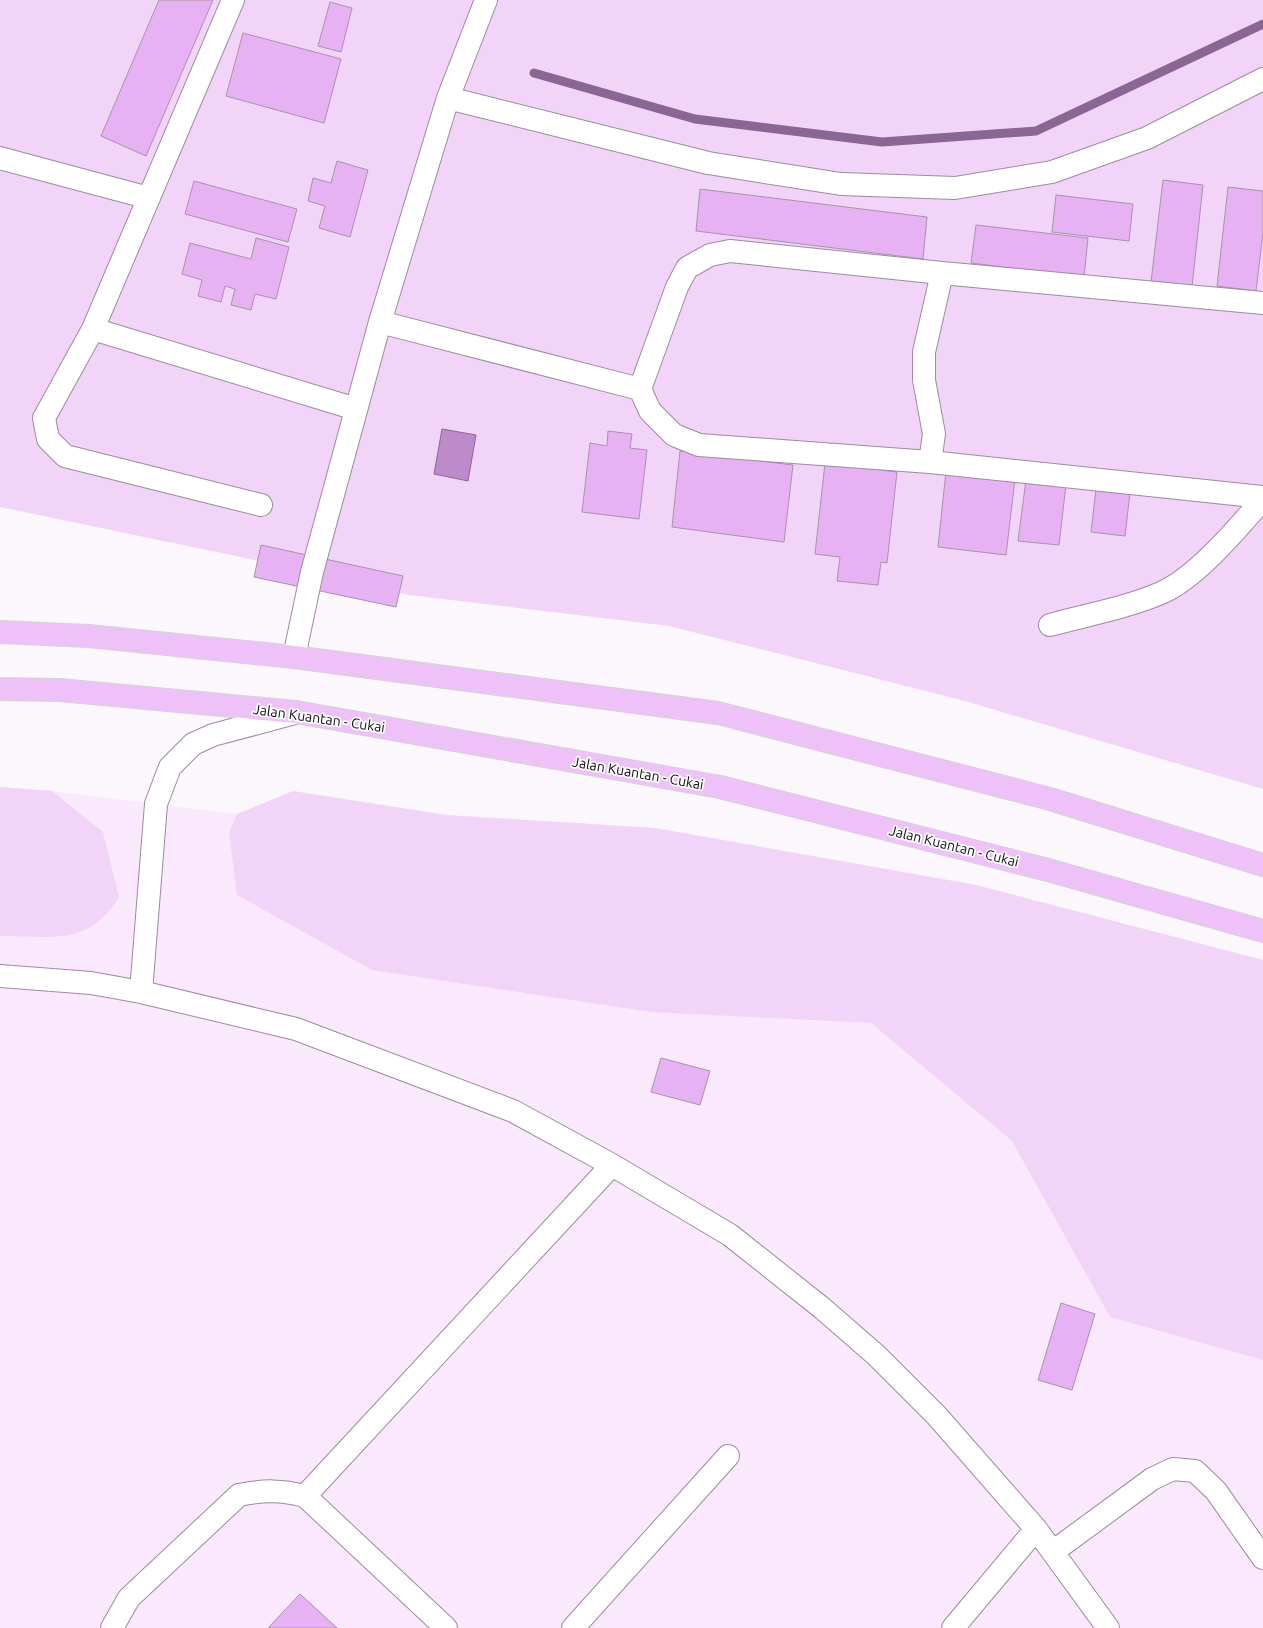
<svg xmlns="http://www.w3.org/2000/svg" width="1263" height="1628" font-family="Ubuntu,sans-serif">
<rect width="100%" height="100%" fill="#fbf7fc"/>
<path fill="#fae9fd" d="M0,787l52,4 185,23 56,-23 153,24 209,13 321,57 287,75v668h-1263z"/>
<path fill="#f3d4f9" d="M0,0h1263v789l-298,-88 -296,-75 -260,-31 -97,-23 -312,-65z
M0,787l52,4 51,41 16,65c-31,50 -67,39 -119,39z
M293,791l153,24 209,13 321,57 287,75v400l-153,-43 -98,-176 -141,-118 -220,-11 -279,-42 -135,-75 -8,-63 8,-18z"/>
<path fill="#be8bca" stroke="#8b6594" d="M442,429l34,6 -8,46 -34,-7z"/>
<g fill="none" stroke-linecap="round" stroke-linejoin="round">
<path stroke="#8b6594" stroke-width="9" d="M534,73l161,46 187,23 154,-11 227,-107"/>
</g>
<path fill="#e7b2f3" stroke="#a792ac" d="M159,0h54l-67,156 -45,-20z
M330,2l22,6 -11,44 -23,-6z
M243,33l98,26 -17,64 -98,-27z
M337,161l31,9 -18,67 -31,-9 6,-22 -17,-5 5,-23 18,5z
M1163,180l40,5 -11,102 -41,-5z
M194,181l103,28 -9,33 -103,-28z
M1228,187l35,4v42l-7,58 -39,-5z
M700,189l227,28 -4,42 -227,-28z
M1056,195l77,9 -4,37 -77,-9z
M976,225l112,13 -4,39 -113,-14z
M256,238l33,9 -13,52 -21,-5 -4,16 -20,-5 4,-16 -10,-3 -4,16 -23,-6 4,-16 -20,-6 8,-31 61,16z
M608,431l24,3 -2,14 17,2 -8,69 -57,-7 8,-69 17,3z
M680,451l113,14 -9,77 -112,-15z
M825,463l72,9 -10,91 -6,-1 -3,23 -41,-4 3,-24 -25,-3z
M946,471l69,8 -9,76 -68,-8z
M1026,480l40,5 -7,60 -41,-4z
M1096,489l34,4 -5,43 -34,-4z
M261,545l142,31 -7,31 -142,-30z
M661,1058l49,13 -10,34 -49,-13z
M1061,1303l34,11 -23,76 -34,-10z
M300,1594l37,34h-69z"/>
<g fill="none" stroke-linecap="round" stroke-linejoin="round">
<defs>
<path id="minor" d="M233,0l-140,329 -49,89 4,21 17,17 196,49
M448,98l260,65 133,21 114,4 97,-16 95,-34 116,-59
M0,158l149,40
M380,322l260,67 10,22 24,24 25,10 231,17 333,35
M93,329l263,80
M640,389l37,-102 10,-19 23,-13 20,-4 212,22 321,30
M930,462l4,-28 -10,-54v-28l18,-79
M1050,625c36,-10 76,-17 111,-32 35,-15 77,-65 102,-94
M294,657l18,-85 68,-250 68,-224 38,-98
M0,976l91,7 50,9 155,37 217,82 99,54 118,70 92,73 54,47 61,61 99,113 72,99
M141,992l15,-188 14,-37 23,-23 20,-9 82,-22
M305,1496l307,-331
M1054,1551l98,-72 21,-10 22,2 21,20 47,67
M112,1628l17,-30 110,-103c24,-5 43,-5 66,1l141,132
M573,1628l155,-172
M953,1628l83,-99"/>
<path id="highway" d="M0,632l89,4 205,21 424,56 332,86 213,66
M0,689l60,1 236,22 424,75 328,83 215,61"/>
</defs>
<use href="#minor" stroke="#9e89a2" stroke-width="24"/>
<use href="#highway" stroke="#d5d3d5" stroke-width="24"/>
<use href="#minor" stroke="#fff" stroke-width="22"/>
<use href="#highway" stroke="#eec1f8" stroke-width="22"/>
</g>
<g text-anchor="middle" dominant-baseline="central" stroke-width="3.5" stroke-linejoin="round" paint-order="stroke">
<g font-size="14" fill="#130c15" stroke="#fff">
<text transform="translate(319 718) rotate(8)">Jalan Kuantan - Cukai</text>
<text transform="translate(638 773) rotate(10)">Jalan Kuantan - Cukai</text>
<text transform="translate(954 846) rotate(14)">Jalan Kuantan - Cukai</text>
</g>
</g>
</svg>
